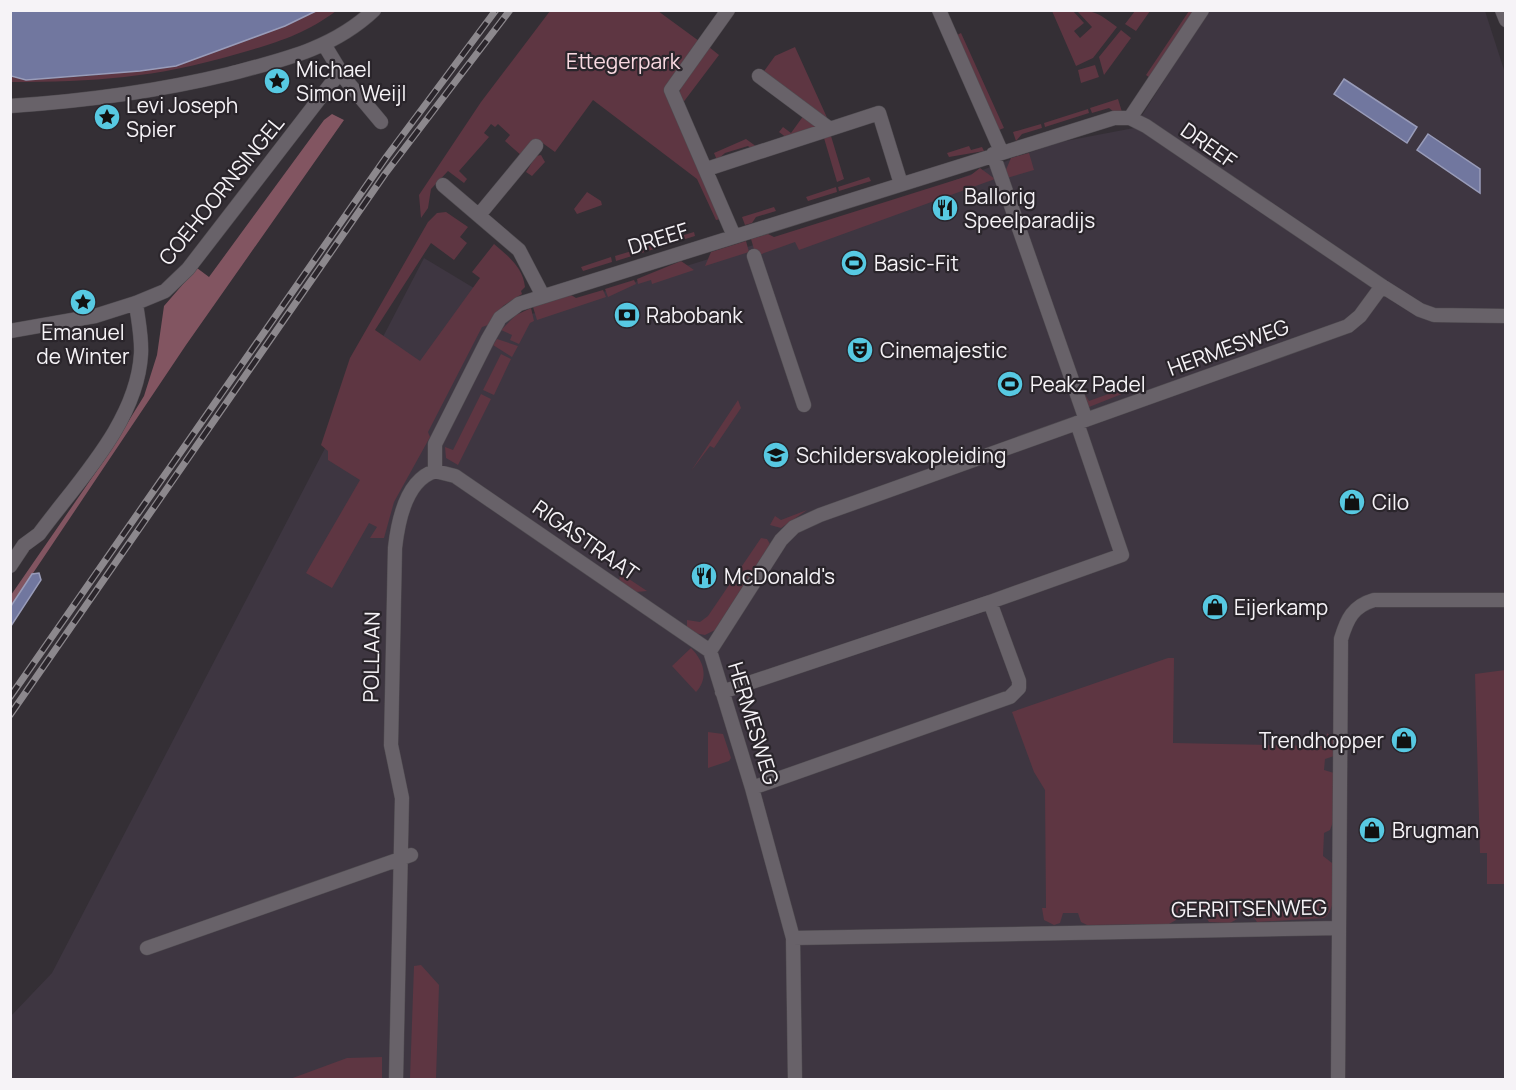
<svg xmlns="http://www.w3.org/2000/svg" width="1516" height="1090" font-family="Manrope,sans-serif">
<rect width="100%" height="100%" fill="#342f35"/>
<path fill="#3e3641" d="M1208,11h277l20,62v1006l-1494,1 -1,-63 42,-44 372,-715 98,59 396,-123 137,-51 79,-15z"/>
<path fill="#5e3642" d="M316,11h20c-32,24 -61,32 -99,43 -82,24 -143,28 -226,28l-1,-6 16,4 62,-4 88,-10 109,-40z
M550,11h108l41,30 -33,49v6l55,123 -5,1 -19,-41 -104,-79 -38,52 -18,-13 -15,17 -17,-15 5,-6 -12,-11 -3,3 -4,-3 -7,9 5,4 -30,34 8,8 -3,4 -16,-12 -17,18 -3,19 -7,10 -2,-23 62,-93z
M1052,11h21l11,12 -10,8 6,7 12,-11 -14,-15c16,-4 26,6 39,15l-24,31 -17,8z
M1135,11h15l-14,20 -11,-7z
M1189,11h7l-46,67 -4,-3z
M1121,30l10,8 -27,37 -5,-18z
M961,33l43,95 -5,2 -42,-95z
M709,47l10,8 -37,49c-9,-21 14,-40 27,-57z
M795,47l34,75 -67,-48 13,-18z
M1095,65l4,12 -18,6 -3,-13z
M1118,99l4,13h-8l-5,-4 -17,5 -2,-5z
M1088,109l1,4 -44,14 -1,-4z
M804,115l16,12 -33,11 -8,-6 4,-5 8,6z
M1041,124l1,4 -20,6 -6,7 -3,-9z
M831,136l13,43 -7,3 -13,-44z
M746,139l11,8 -5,2 -4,-3 -23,7 -8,7 -3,-7z
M969,146l2,4 11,-3 2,4 -35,6 -2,-4z
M1029,153l5,17 -27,8 -2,-6 6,-14z
M541,155l4,7 -13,14 -6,-4 10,-16z
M980,168l15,11 -196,71 -4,-8 -39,14 -5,-17 17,-5 6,3 197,-62z
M869,177l2,4 -32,10 -1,-4z
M836,187l1,5 -29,9 -2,-4z
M587,192l14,9 1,4 -25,9 -3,-5z
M774,207l2,4 -20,6 -4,6 -7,2 -3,-8z
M446,212l22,15 -8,10 7,6 -13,17 -23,-17 -56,87 45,31 60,-83 -8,-6 22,-28c14,12 29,23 31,43l-4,4 1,3 -19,12 -15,19 -6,2 -54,105 2,5 -36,65 -10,36h-14l7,-11 -8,-4 -37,65 -26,-15 54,-93 -32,-20v-9l-7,-6 29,-87 78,-136 9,-9z
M694,232l1,4 -29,9 -2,-4z
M746,241l3,11 -44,14 6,-14z
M662,242l2,4 -48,15 -1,-5z
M611,257l1,5 -29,9 -2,-4z
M681,261l13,9 -42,14 -1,-4 -13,4 -1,-5z
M634,280l2,4 -28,13 -3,-8z
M603,290l3,7 -69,23 -4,-13 38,-12 5,3z
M531,308l3,13 -4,2 -11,21 -9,-4 2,-5 -11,-5 15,-15z
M497,339l21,7 -6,11 -19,-12z
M501,354l10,5 -17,36 -11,-5z
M1136,384l1,4 -48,19 -5,-14 5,8z
M481,394l10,5 -33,66 -12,-7 -1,-11 8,3z
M738,400l3,8 -27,40 -4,-2 -19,25z
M807,510l-26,18 -11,-3 5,-9 6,4z
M761,538l6,1 3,5 -55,86 -10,5 -11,-2 -7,-5v-8l13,2 8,-6z
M621,570l2,5 24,16 -11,1 -17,-11z
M691,648c13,13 18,30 5,44l-24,-26z
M1168,658h6l-1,85 153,3 1,-13 6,5 1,18 -9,3 -1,11 10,3 -1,49 -3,8 -6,3 -1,23 9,7c2,17 6,44 -8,55l-67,4 -7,-10h-10l-3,7 -7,4 -21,-1 -6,-10h-25l-2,8 -7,4 -82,1 -6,-3 -3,-9h-15l-3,10 -6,2 -10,-5 -2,-12h4l-1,-118 -11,-18 -22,-60z
M1505,670v214h-18v-31h-7l-5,-179z
M708,732l15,2 8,24 -2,3 -21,7z
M421,965l18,20 -3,94h-26l4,-113z
M382,1057v22h-92l57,-21z"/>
<path fill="#825561" d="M332,114l12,6 -158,225 -175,261v-11l98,-142 35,-57 13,-41 7,-49 33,-38 12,9 115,-157z"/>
<path fill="#71779f" stroke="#999cb9" stroke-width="1.5" d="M10,11l1,-1 305,1 -31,15 -109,40 -36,5 -114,9 -15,-4z
M1344,79l73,48 -10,16 -73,-49z
M1428,134l52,35v24l-63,-43z
M39,573l2,7 -30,46v-20l21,-32z"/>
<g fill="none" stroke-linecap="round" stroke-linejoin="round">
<defs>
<path id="minor" d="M728,10l-57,80 63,146
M939,10l62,141
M1502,10l4,10
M325,46l20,33 36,43
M759,76l71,53
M10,106c76,-5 145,-14 219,-32 53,-14 104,-25 145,-64
M1130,118l72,-108
M993,154l93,266
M707,169l172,-56 22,71
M443,185l76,65 24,46
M479,215l57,-69
M754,256l50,149
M10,331l85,-15 41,-13 29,-12 23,-22 152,-197
M435,471v-27l53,-105 12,-21 19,-14 595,-186h16l16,8 236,160
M10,566l14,-21 15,-11c39,-53 98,-112 102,-180 1,-17 -3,-34 -5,-51
M990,602l132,-47 -45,-132
M722,692l268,-90 29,79v7l-9,9 -258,91
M793,938l546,-10
M147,948l264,-93
M396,1080l6,-282 -11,-53 4,-197c3,-27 11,-68 40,-77l20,5 255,175
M795,1080l-2,-142 -41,-150 -42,-137 71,-111 13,-13 26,-12 528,-189 12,-10 22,-30 38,24 14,5 72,1
M1338,1080l3,-441c6,-20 12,-33 33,-39h132"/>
</defs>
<use href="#minor" stroke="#504c51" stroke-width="15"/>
<use href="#minor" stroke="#686269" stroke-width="14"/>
<defs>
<path id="rail" d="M10,697l377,-541 109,-146
M10,715l375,-541 125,-164"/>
</defs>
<use href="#rail" stroke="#8c888d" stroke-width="7"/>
<use href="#rail" stroke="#2a252b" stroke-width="4.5" stroke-dasharray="14" stroke-linecap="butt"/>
</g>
<defs>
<symbol id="sight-disc" viewBox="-11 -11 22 22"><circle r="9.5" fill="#57c9e2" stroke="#2a252b"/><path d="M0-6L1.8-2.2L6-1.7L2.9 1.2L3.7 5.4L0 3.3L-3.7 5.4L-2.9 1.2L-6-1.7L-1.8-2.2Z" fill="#111"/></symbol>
<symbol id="restaurant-disc" viewBox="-11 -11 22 22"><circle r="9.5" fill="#57c9e2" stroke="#2a252b"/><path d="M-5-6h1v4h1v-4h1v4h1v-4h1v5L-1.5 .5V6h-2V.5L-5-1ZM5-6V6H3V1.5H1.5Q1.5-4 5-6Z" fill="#111"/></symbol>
<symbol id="stadium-disc" viewBox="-11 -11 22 22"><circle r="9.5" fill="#57c9e2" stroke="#2a252b"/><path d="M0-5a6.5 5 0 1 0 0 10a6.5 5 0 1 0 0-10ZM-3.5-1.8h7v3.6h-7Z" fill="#111"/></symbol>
<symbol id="bank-disc" viewBox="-11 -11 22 22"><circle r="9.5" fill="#57c9e2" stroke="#2a252b"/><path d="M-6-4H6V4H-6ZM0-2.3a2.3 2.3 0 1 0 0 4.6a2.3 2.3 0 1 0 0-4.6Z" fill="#111"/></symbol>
<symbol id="theatre-disc" viewBox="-11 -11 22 22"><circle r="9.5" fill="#57c9e2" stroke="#2a252b"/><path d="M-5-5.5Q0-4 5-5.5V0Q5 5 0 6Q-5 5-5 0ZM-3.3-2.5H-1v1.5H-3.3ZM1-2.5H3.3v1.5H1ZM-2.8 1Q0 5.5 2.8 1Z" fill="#111"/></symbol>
<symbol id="school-disc" viewBox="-11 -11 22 22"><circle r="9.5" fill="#57c9e2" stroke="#2a252b"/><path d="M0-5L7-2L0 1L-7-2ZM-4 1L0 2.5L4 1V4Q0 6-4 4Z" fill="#111"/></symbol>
<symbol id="shop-disc" viewBox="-11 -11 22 22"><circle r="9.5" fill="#57c9e2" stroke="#2a252b"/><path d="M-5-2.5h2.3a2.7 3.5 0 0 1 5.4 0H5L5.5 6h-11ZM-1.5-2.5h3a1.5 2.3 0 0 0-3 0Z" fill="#111"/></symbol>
</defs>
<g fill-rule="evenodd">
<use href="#sight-disc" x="262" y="66" width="30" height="30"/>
<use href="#sight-disc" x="92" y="102" width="30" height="30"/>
<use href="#restaurant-disc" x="930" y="193" width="30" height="30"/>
<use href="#stadium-disc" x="839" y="248" width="30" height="30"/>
<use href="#sight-disc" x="68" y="287" width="30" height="30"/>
<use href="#bank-disc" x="612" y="300" width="30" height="30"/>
<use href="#theatre-disc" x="845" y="335" width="30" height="30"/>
<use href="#stadium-disc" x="995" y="369" width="30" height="30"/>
<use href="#school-disc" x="761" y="440" width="30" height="30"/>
<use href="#shop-disc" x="1337" y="487" width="30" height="30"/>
<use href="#restaurant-disc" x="689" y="561" width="30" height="30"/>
<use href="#shop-disc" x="1200" y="592" width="30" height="30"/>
<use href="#shop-disc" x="1389" y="725" width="30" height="30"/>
<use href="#shop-disc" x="1357" y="815" width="30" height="30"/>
</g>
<g text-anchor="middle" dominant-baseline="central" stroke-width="4.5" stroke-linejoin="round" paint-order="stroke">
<g font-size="21" fill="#f9d9e1" stroke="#2a252b">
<text x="623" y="61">Ettegerpark</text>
</g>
<g font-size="21" fill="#f6f3f7" stroke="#2a252b" text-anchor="start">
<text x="296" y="69">Michael<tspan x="296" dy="24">Simon Weijl</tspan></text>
<text x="126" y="105">Levi Joseph<tspan x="126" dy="24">Spier</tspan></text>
<text x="964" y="196">Ballorig<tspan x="964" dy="24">Speelparadijs</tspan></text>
<text x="874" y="263">Basic-Fit</text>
<text x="646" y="315">Rabobank</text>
<text x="83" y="332" text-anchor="middle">Emanuel<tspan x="83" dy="24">de Winter</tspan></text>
<text x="880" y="350">Cinemajestic</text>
<text x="1030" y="384">Peakz Padel</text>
<text x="796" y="455">Schildersvakopleiding</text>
<text x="1372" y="502">Cilo</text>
<text x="724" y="576">McDonald's</text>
<text x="1234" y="607">Eijerkamp</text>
<text x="1384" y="740" text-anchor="end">Trendhopper</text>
<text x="1392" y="830">Brugman</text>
</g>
<g font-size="21" fill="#f6f3f7" stroke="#2a252b">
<text transform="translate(1209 145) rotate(35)">DREEF</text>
<text transform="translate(221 190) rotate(-51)">COEHOORNSINGEL</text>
<text transform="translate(658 238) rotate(-17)">DREEF</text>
<text transform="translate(1228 347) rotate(-20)">HERMESWEG</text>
<text transform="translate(586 540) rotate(35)">RIGASTRAAT</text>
<text transform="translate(371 657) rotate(-89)">POLLAAN</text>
<text transform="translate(754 723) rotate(73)">HERMESWEG</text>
<text transform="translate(1249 908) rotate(-1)">GERRITSENWEG</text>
</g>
</g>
<rect width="1516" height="1090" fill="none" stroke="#f6f3f7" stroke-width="24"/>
</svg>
